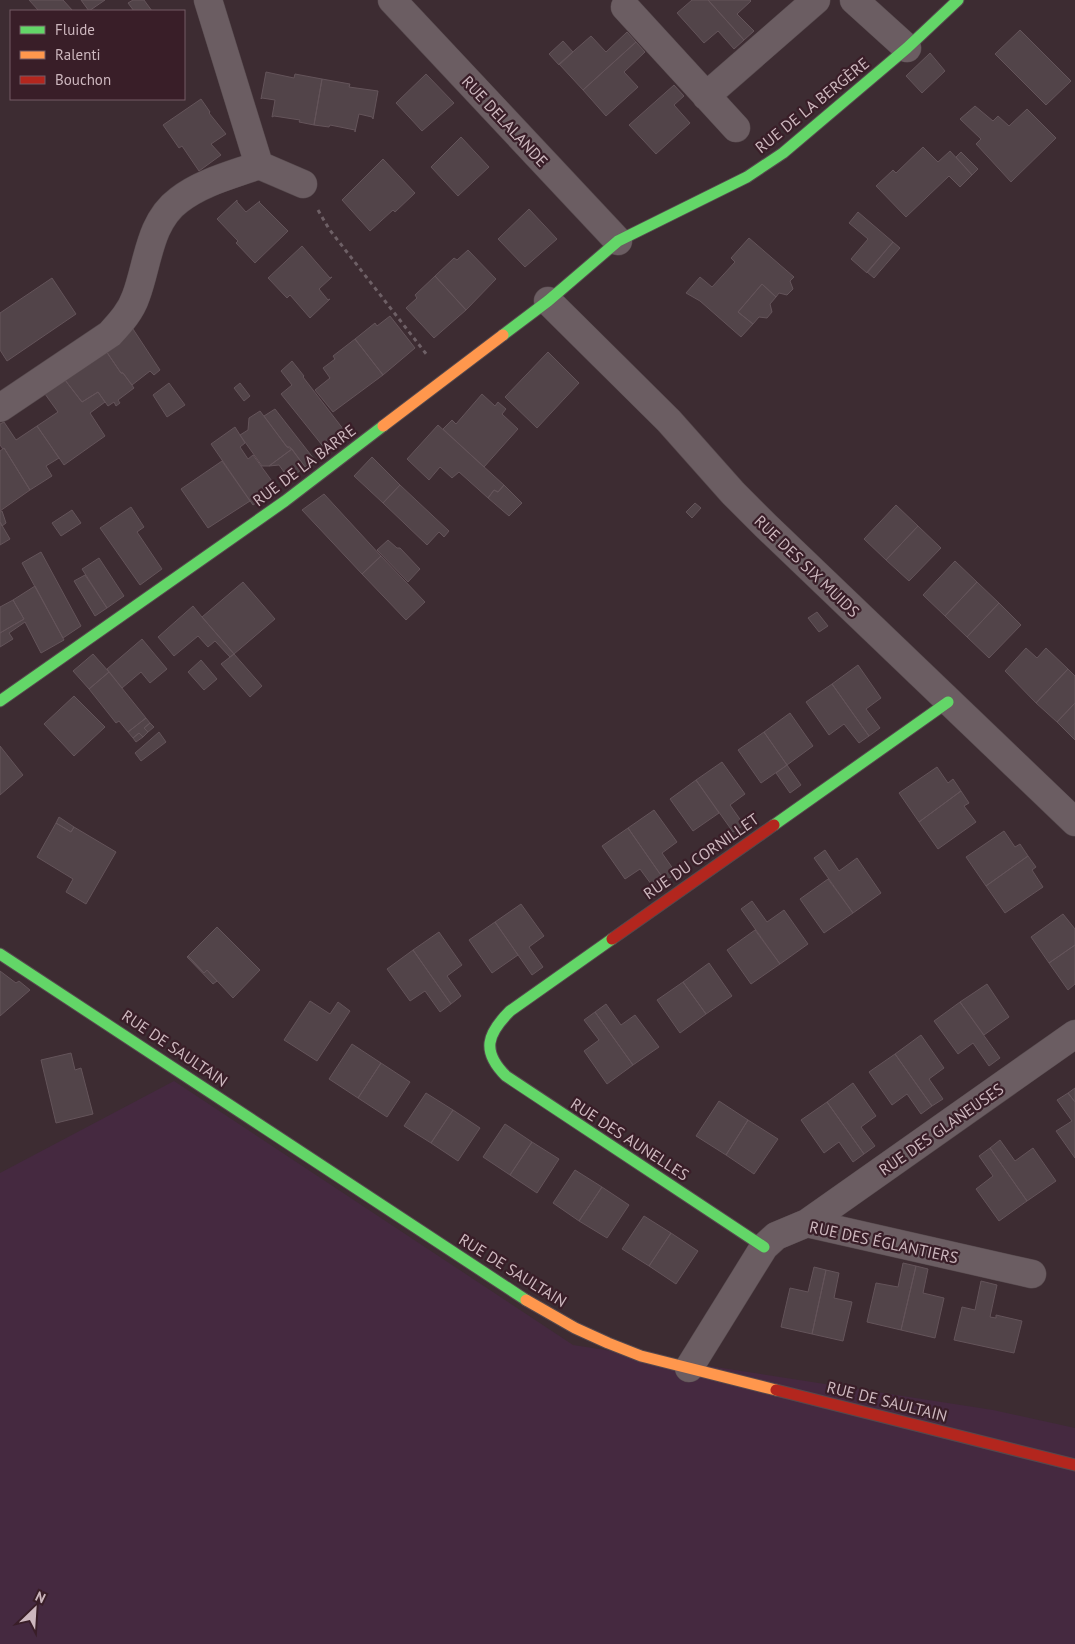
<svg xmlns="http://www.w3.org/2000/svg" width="1075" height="1644" font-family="'PT Sans',sans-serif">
<rect width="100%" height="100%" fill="#3d2c32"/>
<path fill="#452940" d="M174,1081l399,264 420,65 82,18v216h-1075v-471z"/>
<path fill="#524449" stroke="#64545a" d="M29,0h34l10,11h-34z
M81,0h24l-16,11z
M133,0h11l8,11h-18l-6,-8z
M692,0h16l36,40 -10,9 -16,-18 -14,12 -27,-30z
M708,0h42l1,1 -14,13 17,17 -10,9z
M1020,30l51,51 -25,24 -51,-51z
M627,32l9,10 -53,48 -24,-26 32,-28 15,16z
M563,41l10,11 -14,13 -10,-11z
M636,42l9,10 -21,20 14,15 -32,29 -23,-26z
M930,53l15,18 -23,22 -16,-17z
M266,72l28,6 1,-4 27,5 -8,46 -15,-3 1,-2 -26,-4 -2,1 3,-17 -13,-2 -1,1z
M426,74l28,29 -32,28 -26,-28z
M322,79l28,5 -1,3 29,4 -5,28 -1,-2 -13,-3 -4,18v-2l-25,-5 -1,2 -15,-2z
M674,85l10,11 -10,9 16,18 -34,31 -27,-29z
M201,99l9,13 -1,1 17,21 -15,10 10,11 -22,16 -17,-25 -3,2 -16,-23z
M975,106l18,15 5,-5 11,10 18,-17 29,29 -45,44 -35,-38 5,-5 -21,-20z
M461,137l28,30 -31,29 -27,-29z
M923,147l15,15 12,-11 22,24 -12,12 -11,-11 -43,41 -30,-31 17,-16 3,3z
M961,152l17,17 -6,6 -16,-18z
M383,159l32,34 -20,19 -2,-2 -23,21 -28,-31z
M237,200v2l9,10 14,-11 -1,1 29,29 -33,32 -19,-20 2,-2 -21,-22z
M529,209l28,30 -32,28 -27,-28z
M858,212l35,30 -26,31 -16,-14 17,-20 -19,-16z
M749,238l45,39 -4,4 3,8 -6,6 -8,-2 -3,4 -14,-13 -24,28 15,12 -12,13 -41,-36 -14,-8 14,-16 12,10 23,-25 -4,-4z
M893,242l7,6 -26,30 -7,-6z
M302,246l28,32 2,-1 -13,12 9,11 2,-1 -20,19 -20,-23 -3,3 -19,-20z
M468,250l28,29 -30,31 -31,-34 19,-18 3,2z
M435,276l31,34 -32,28 -28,-30 11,-10 -2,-3z
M52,278l24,36 -69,47 -7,-11v-37z
M762,284l14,13 -6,7 2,8 -5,6 -8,-1 -6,7 -15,-12z
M390,316l25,32 -32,27 -28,-36 20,-16 2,3z
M131,326l29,44 -6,5 -4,-4 -18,14 -9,-12h-2l-15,-22z
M355,339l28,36 -50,37 -18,-22 15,-12 -7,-10 12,-9 -2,-3z
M106,351l15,22h2l11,15 -16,12 2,3 -4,3 -2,-4 -6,4 -10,-14 -16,10 -17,-22z
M548,352l31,31 -42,45 -32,-31z
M292,361l12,15 -1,1 44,57 -21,16 -45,-56 11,-9 -11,-14z
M65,380l17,22 16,-10 7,10 -15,11 15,23 -41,29 -27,-39 21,-14 -13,-18z
M169,383l16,22 -18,12 -14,-22z
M240,383l10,13 -6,5 -10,-13z
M482,394l13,12 3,-4 8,7 -4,5 16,15 -34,38 -41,-38 9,-9 4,4z
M275,409l39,50 -9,8 -15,-20h-3l-23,-31z
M260,411l27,36 5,2 -23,17h-7l-22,-31 8,-5 1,-12z
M4,422l12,18 21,-14 22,32 -13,8 6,10 -22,14 -26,-42 -1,1 -3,-4v-21z
M438,425l66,60 -6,7 -4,-2 -6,8 -29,-26 -7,6 -12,-11 -11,13 -22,-21z
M235,427l10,16 -5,4 8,12 5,-4 24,33 -24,17 -42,-61z
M4,448l26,42 -30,21v-60z
M292,449l13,18 -16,12 -10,-14 -10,1z
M372,457l28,28 -17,18 -29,-27z
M222,461l28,40 -42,27 -27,-39z
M400,485l49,46 -5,6 -5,-5 -12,13 -44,-42z
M504,485l18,18 -13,13 -21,-18 6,-8 4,2z
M324,494l57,62 -19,18 -60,-64z
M695,503l6,5 -9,10 -6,-6z
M896,505l22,21 -32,34 -22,-21z
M131,507l13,20 -7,5 25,37 -22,16 -40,-57z
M72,510l9,13 -20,13 -9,-13z
M2,511l4,12 -4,3 -2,-4v-10z
M0,522l10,17 -10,6z
M918,526l23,22 -32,33 -23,-21z
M388,540l9,8h3l20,21 -12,13 -31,-32z
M41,552l40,74 -18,12 -41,-75z
M381,556l44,46 -19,18 -44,-46z
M99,558l25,38 -17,12 -25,-39z
M955,561l22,21 -32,34 -22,-21z
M85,575l22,33 -12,8 -21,-35z
M243,582l32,37 -41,35 -32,-37z
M977,582l22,21 -32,34 -22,-21z
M35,586l29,54 -23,13 -16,-31 -16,11 4,6 -13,8v-14l24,-14 -11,-19z
M13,600l11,19 -24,14v-26z
M999,603l22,22 -32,33 -22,-21z
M193,606l9,11 32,37 -4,3 -15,-16 -7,6 -10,-11 -24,20 -16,-19z
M817,612l11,14 -9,6 -11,-14z
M142,639l25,30 -17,14 -9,-11 -19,16 -15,-19z
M1026,648l11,10 9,-10 22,21 -32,34 -31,-32z
M93,654l16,18 -20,17 -16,-18z
M234,654l28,32 -12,11 -29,-33z
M201,660l16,19 -13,11 -16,-18z
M858,665l23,33 -15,11 14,19 -11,8 -37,-52z
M1068,669l7,7v27l-18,19 -21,-19z
M109,672l37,46 -18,14 -9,-11 -3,2 -27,-34z
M832,684l37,52 -10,7 -15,-19 -15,11 -23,-33z
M74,696l31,31 -31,29 -30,-32z
M1075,703v37l-18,-18z
M790,713l23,33 -26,19 -23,-33z
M146,718l4,5 -6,5 4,4 -5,5 -4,-4 -6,5 -5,-6z
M150,723l4,4 -6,5 -4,-4z
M159,732l7,10 -25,19 -6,-8z
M764,732l23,33 -26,18 -23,-33z
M139,733l4,4 -7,5 -3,-4z
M0,746l23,29 -23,20z
M722,762l23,32 -15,11 14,20 -11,7 -37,-52z
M787,765l14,20 -11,8 -14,-20z
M937,767l11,16 5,-4 8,12 -42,31 -20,-29z
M696,780l23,33 -26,18 -23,-32z
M961,791l8,12 -5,3 12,16 -38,27 -19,-27z
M654,810l23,32 -15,11 14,20 -11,8 -37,-53z
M59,817l15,10 -3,5 -15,-9z
M56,823l15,9 3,-5 42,25 -30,52 -20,-12 7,-13 -36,-22z
M628,828l37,53 -11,7 -14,-19 -15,10 -23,-33z
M1004,831l11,16 5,-3 8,12 -42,30 -20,-29z
M825,850l14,21 18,-13 24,35 -28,20 -39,-55z
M1028,856l8,11 -4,3 11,17 -38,26 -19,-27z
M828,879l25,34 -29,20 -24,-34z
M752,901l15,21 17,-12 24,34 -28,20 -39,-55z
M521,904l23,32 -15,11 14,20 -11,8 -37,-53z
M1063,914l12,15v16l-26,18 -18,-26z
M495,922l23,33 -26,18 -23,-33z
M217,927l43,43 -27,28 -26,-28 -3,3 -16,-17z
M755,930l25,34 -29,20 -24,-34z
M439,932l23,33 -15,11 14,20 -10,8 -38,-54z
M1075,945v39l-7,6 -19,-27z
M413,950l38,54 -11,8 -15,-21 -15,10 -23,-32z
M188,956l16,17 3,-3 10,11 -4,3 -26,-27z
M709,963l23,33 -26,18 -23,-32z
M0,971l16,12 3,-2 11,9 -30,26z
M683,982l23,32 -26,19 -23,-33z
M987,984l22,33 -25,18 -24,-33z
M310,1001l20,13 8,-12 12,9 -33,50 -33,-21z
M960,1002l40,56 -11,8 -16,-23 -15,11 -24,-33z
M606,1004l15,21 14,-10 24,32 -26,18 -38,-53z
M595,1012l38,53 -26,19 -23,-33 15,-11 -15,-20z
M921,1035l23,33 -15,11 14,20 -11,7 -37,-52z
M352,1044l29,19 -23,35 -29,-19z
M71,1053l4,17 6,-2 12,46 -37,9 -15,-63z
M895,1054l37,52 -11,8 -14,-20 -15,11 -23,-33z
M381,1063l29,19 -23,35 -29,-19z
M853,1083l23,33 -15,11 14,19 -11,8 -37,-52z
M1075,1088v14l-7,-9z
M426,1093l27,17 -22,33 -27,-17z
M1068,1093l7,9v56l-19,-27 16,-10 -15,-21z
M719,1101l29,19 -22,35 -30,-19z
M827,1102l37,52 -11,8 -14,-20 -15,11 -23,-33z
M453,1110l27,18 -22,33 -27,-18z
M748,1120l30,19 -24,35 -28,-19z
M505,1124l27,18 -22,33 -27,-18z
M1000,1140l15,21 18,-13 23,33 -29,20 -37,-53z
M532,1142l27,17 -22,34 -27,-18z
M990,1148l37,53 -28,20 -23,-32 17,-13 -14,-20z
M575,1170l27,17 -23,34 -26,-18z
M602,1187l27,18 -22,33 -28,-17z
M644,1216l27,17 -22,33 -27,-17z
M671,1233l27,18 -22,33 -27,-18z
M903,1263l13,3 -15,64 -34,-8 9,-39 22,4z
M916,1266l12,3 -5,24 21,5 -9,40 -34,-8z
M814,1267l12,3 -14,64 -31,-7 9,-39 18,4z
M826,1270l13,3 -5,25 18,4 -9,39 -31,-7z
M981,1281l16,4 -7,32 6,1v-3l26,6 -8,32 -60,-13 8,-33 13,3z"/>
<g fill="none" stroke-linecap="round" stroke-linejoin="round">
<defs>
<path id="street" d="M392,0l226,241
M854,0l53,48
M625,7l111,121
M706,96l110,-96
M259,165l44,19
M548,301l121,120 64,72 33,33 309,296
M0,408l110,-74c11,-12 21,-23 26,-38 12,-32 13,-74 43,-96 23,-18 53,-25 80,-35l-51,-165
M807,1223l268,-189
M689,1368l75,-121 12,-11 31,-13 225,51"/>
<path id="fast" d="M503,335l45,-34 70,-60 129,-64 36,-24 124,-105 51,-48
M0,701l285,-200 98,-75
M774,825l174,-123
M612,939l-102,72c-23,23 -29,40 -4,65l258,171
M0,954l526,346"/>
<path id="slow" d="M383,426l120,-91
M526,1300l49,28 33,15 33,13 135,34"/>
<path id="jam" d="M612,939l162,-114
M776,1390l299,75"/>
</defs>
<use href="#street" stroke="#56494d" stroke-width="29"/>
<use href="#fast" stroke="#56494d" stroke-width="13"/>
<use href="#slow" stroke="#56494d" stroke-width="13"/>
<use href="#jam" stroke="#56494d" stroke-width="13"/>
<path stroke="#6e6066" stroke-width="3" stroke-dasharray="4 4" stroke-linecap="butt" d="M318,210l11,19 98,126"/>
<use href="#street" stroke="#6b5d62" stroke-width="28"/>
<use href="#fast" stroke="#63d668" stroke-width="11"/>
<use href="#slow" stroke="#ff974d" stroke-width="11"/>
<use href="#jam" stroke="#b3261e" stroke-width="11"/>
</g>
<g text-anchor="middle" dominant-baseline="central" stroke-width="4.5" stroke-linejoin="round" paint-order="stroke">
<g font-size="16" fill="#cdb7be" stroke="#391e28">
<text transform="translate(812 105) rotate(-39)">RUE DE LA BERGÈRE</text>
<text transform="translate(505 121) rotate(47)">RUE DELALANDE</text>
<text transform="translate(304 465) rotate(-37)">RUE DE LA BARRE</text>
<text transform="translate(807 566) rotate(44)">RUE DES SIX MUIDS</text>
<text transform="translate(701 856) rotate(-35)">RUE DU CORNILLET</text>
<text transform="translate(175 1048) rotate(34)">RUE DE SAULTAIN</text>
<text transform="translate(941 1129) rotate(-35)">RUE DES GLANEUSES</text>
<text transform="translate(630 1139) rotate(33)">RUE DES AUNELLES</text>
<text transform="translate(884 1242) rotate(12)">RUE DES ÉGLANTIERS</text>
<text transform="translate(513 1270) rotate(32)">RUE DE SAULTAIN</text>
<text transform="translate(887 1401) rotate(14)">RUE DE SAULTAIN</text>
</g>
</g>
<rect x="10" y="10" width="175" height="90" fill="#391e28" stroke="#745b64"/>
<rect x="20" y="26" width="25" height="8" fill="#63d668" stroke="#745b64"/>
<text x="55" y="35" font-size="15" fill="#cdb7be">Fluide</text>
<rect x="20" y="51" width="25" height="8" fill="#ff974d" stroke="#745b64"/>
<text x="55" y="60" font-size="15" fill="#cdb7be">Ralenti</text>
<rect x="20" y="76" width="25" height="8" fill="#b3261e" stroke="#745b64"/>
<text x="55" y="85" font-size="15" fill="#cdb7be">Bouchon</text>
<g transform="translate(35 1609) rotate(25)" stroke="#391e28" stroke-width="4" paint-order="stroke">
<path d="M0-4L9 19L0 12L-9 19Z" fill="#cdb7be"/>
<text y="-8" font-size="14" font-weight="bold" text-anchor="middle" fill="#cdb7be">N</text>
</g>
</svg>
